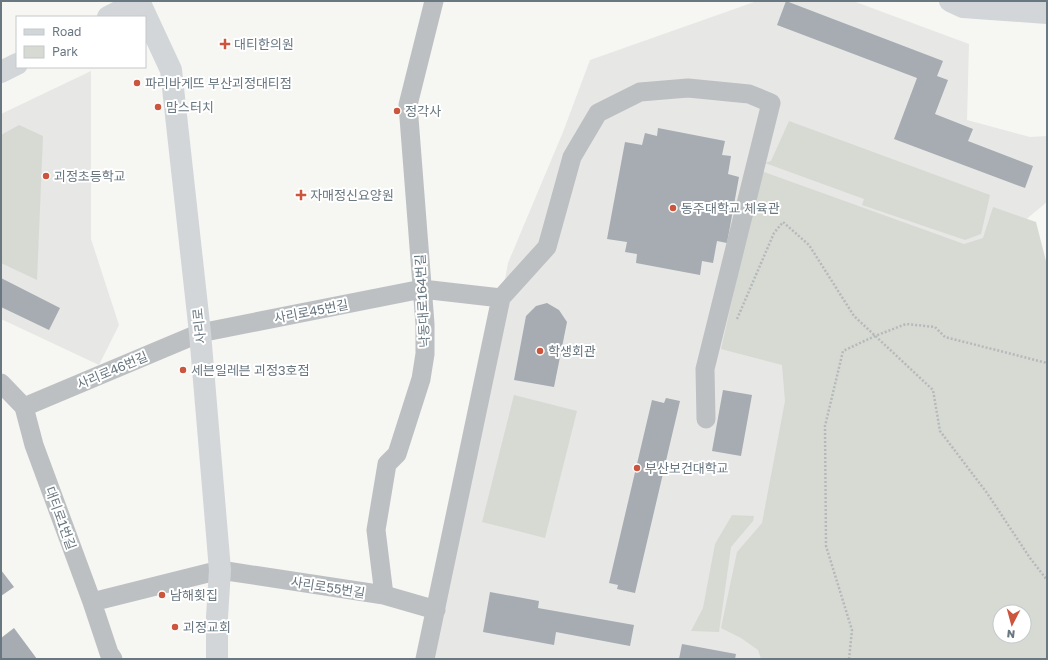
<svg xmlns="http://www.w3.org/2000/svg" width="1048" height="660" font-family="'Golos Text','Noto Sans KR',sans-serif">
<rect width="100%" height="100%" fill="#f6f6f3"/>
<path fill="#e7e7e6" d="M757,1h96l116,43 -2,76 63,17 17,-1v66l-89,74 -176,383h-348l74,-396 55,-131 27,-72z
M91,71v168l28,86 -20,40 -98,-46v-205z"/>
<path fill="#d6dad3" fill-rule="evenodd" d="M789,121l201,74 -9,39 -16,6 -103,-35 2,-6 -99,-36 6,-2z
M19,125l24,11 -6,144 -36,-17v-128z
M761,171l203,73 19,-6 10,-31 43,15 11,43v394h-286l-3,-9 -17,-12 -20,-10 16,-76 25,-29 23,-122 -3,-36 -61,-16zM1000,612h24v24h-24z
M514,395l63,16 -32,127 -63,-16z
M732,515l22,1 -1,5 -22,26 -12,85 -28,-1 12,-23 12,-64z"/>
<path fill="#a6acb1" d="M786,1l157,60 -6,15 11,4 -13,34 38,15 -5,12 65,25 -8,22 -131,-49 23,-61 -140,-53z
M658,128l67,13 -3,14 9,1 -3,18 11,3 -12,66 -10,-2 -4,22 -11,-2 -2,14 -64,-12 1,-9 -12,-2 2,-10 -20,-3 18,-97 17,3 3,-12 12,3z
M1,278l59,30 -11,22 -48,-23z
M547,303l12,7 8,12 -13,65 -40,-7 12,-64 10,-10z
M723,390l29,5 -11,61 -29,-5z
M666,398l14,3 -45,192 -18,-4 1,-4 -9,-2 43,-183 12,3z
M1,570l13,17 -13,9z
M490,592l49,9 -1,7 96,17 -4,21 -74,-14 -2,13 -71,-13z
M14,628l23,31h-36v-21z
M682,644l54,10 -1,5h-56z"/>
<g fill="none" stroke-linecap="round" stroke-linejoin="round">
<path stroke="#b6b9bb" stroke-width="2.5" stroke-dasharray="2 2" stroke-linecap="butt" d="M737,319l37,-86 9,-11 26,23 45,71 79,74 7,41 47,62 43,65 17,22
M849,659l3,-29 -26,-84 -1,-120 18,-75 32,-15 31,-12 29,3 10,10 102,26"/>
<path stroke="#bcc0c2" stroke-width="19" d="M1,383l23,24 10,38 58,157 17,51 4,6
M24,407l176,-74 222,-44 79,9
M384,595l-8,-65 11,-66 10,-10 24,-75 4,-25v-30l-17,-219 26,-104
M92,602l128,-32 164,25 52,15
M425,659l76,-361 46,-51 25,-90 26,-44 42,-21 48,-4 61,6 22,9 -66,266 1,50"/>
<path stroke="#d2d6d9" stroke-width="22" d="M139,1l32,69 29,263 20,237 -3,47v42
M950,1l13,6 84,6"/>
<path stroke="#d2d6d9" stroke-width="22" d="M108,17l31,-16
M1,72l16,-8"/>
</g>
<g fill="#cc553d" stroke="#fff" stroke-width="1.5">
<path d="M223 38h4v4h4v4h-4v4h-4v-4h-4v-4h4z"/>
<circle cx="137" cy="83" r="4"/>
<circle cx="158" cy="107" r="4"/>
<circle cx="397" cy="111" r="4"/>
<circle cx="46" cy="176" r="4"/>
<path d="M299 189h4v4h4v4h-4v4h-4v-4h-4v-4h4z"/>
<circle cx="673" cy="208" r="4"/>
<circle cx="540" cy="351" r="4"/>
<circle cx="183" cy="370" r="4"/>
<circle cx="637" cy="468" r="4"/>
<circle cx="162" cy="595" r="4"/>
<circle cx="175" cy="627" r="4"/>
</g>
<g text-anchor="middle" dominant-baseline="central" stroke-width="4" stroke-linejoin="round" paint-order="stroke">
<g font-size="13" fill="#697780" stroke="#fff" text-anchor="start">
<text x="234" y="44">대티한의원</text>
<text x="145" y="83">파리바게뜨 부산괴정대티점</text>
<text x="166" y="107">맘스터치</text>
<text x="405" y="111">정각사</text>
<text x="54" y="176">괴정초등학교</text>
<text x="310" y="195">자매정신요양원</text>
<text x="681" y="208">동주대학교 체육관</text>
<text x="548" y="351">학생회관</text>
<text x="191" y="370">세븐일레븐 괴정3호점</text>
<text x="645" y="468">부산보건대학교</text>
<text x="170" y="595">남해횟집</text>
<text x="183" y="627">괴정교회</text>
</g>
<g font-size="13" fill="#697780" stroke="#fff">
<text transform="translate(422 301) rotate(-93)">낙동대로164번길</text>
<text transform="translate(311 311) rotate(-11)">사리로45번길</text>
<text transform="translate(199 326) rotate(-96)">사리로</text>
<text transform="translate(112 370) rotate(-23)">사리로46번길</text>
<text transform="translate(61 518) rotate(70)">대티로1번길</text>
<text transform="translate(328 587) rotate(9)">사리로55번길</text>
</g>
</g>
<rect width="1048" height="660" fill="none" stroke="#697780" stroke-width="4"/>
<rect x="16" y="16" width="130" height="52" fill="#ffffff" stroke="#c3c9cc"/>
<rect x="24" y="29" width="20" height="6" fill="#d2d6d9" stroke="#c3c9cc"/>
<text x="52" y="36" font-size="12" fill="#697780">Road</text>
<rect x="24" y="46" width="20" height="12" fill="#d6dad3" stroke="#c3c9cc"/>
<text x="52" y="56" font-size="12" fill="#697780">Park</text>
<g transform="translate(1012 624) rotate(186)"><circle r="19" fill="#ffffff" stroke="#c3c9cc"/>
<path d="M0-3L7 15L0 10L-7 15Z" fill="#cc553d"/>
<text y="-6" font-size="11" font-weight="bold" text-anchor="middle" fill="#697780">N</text>
</g>
</svg>
